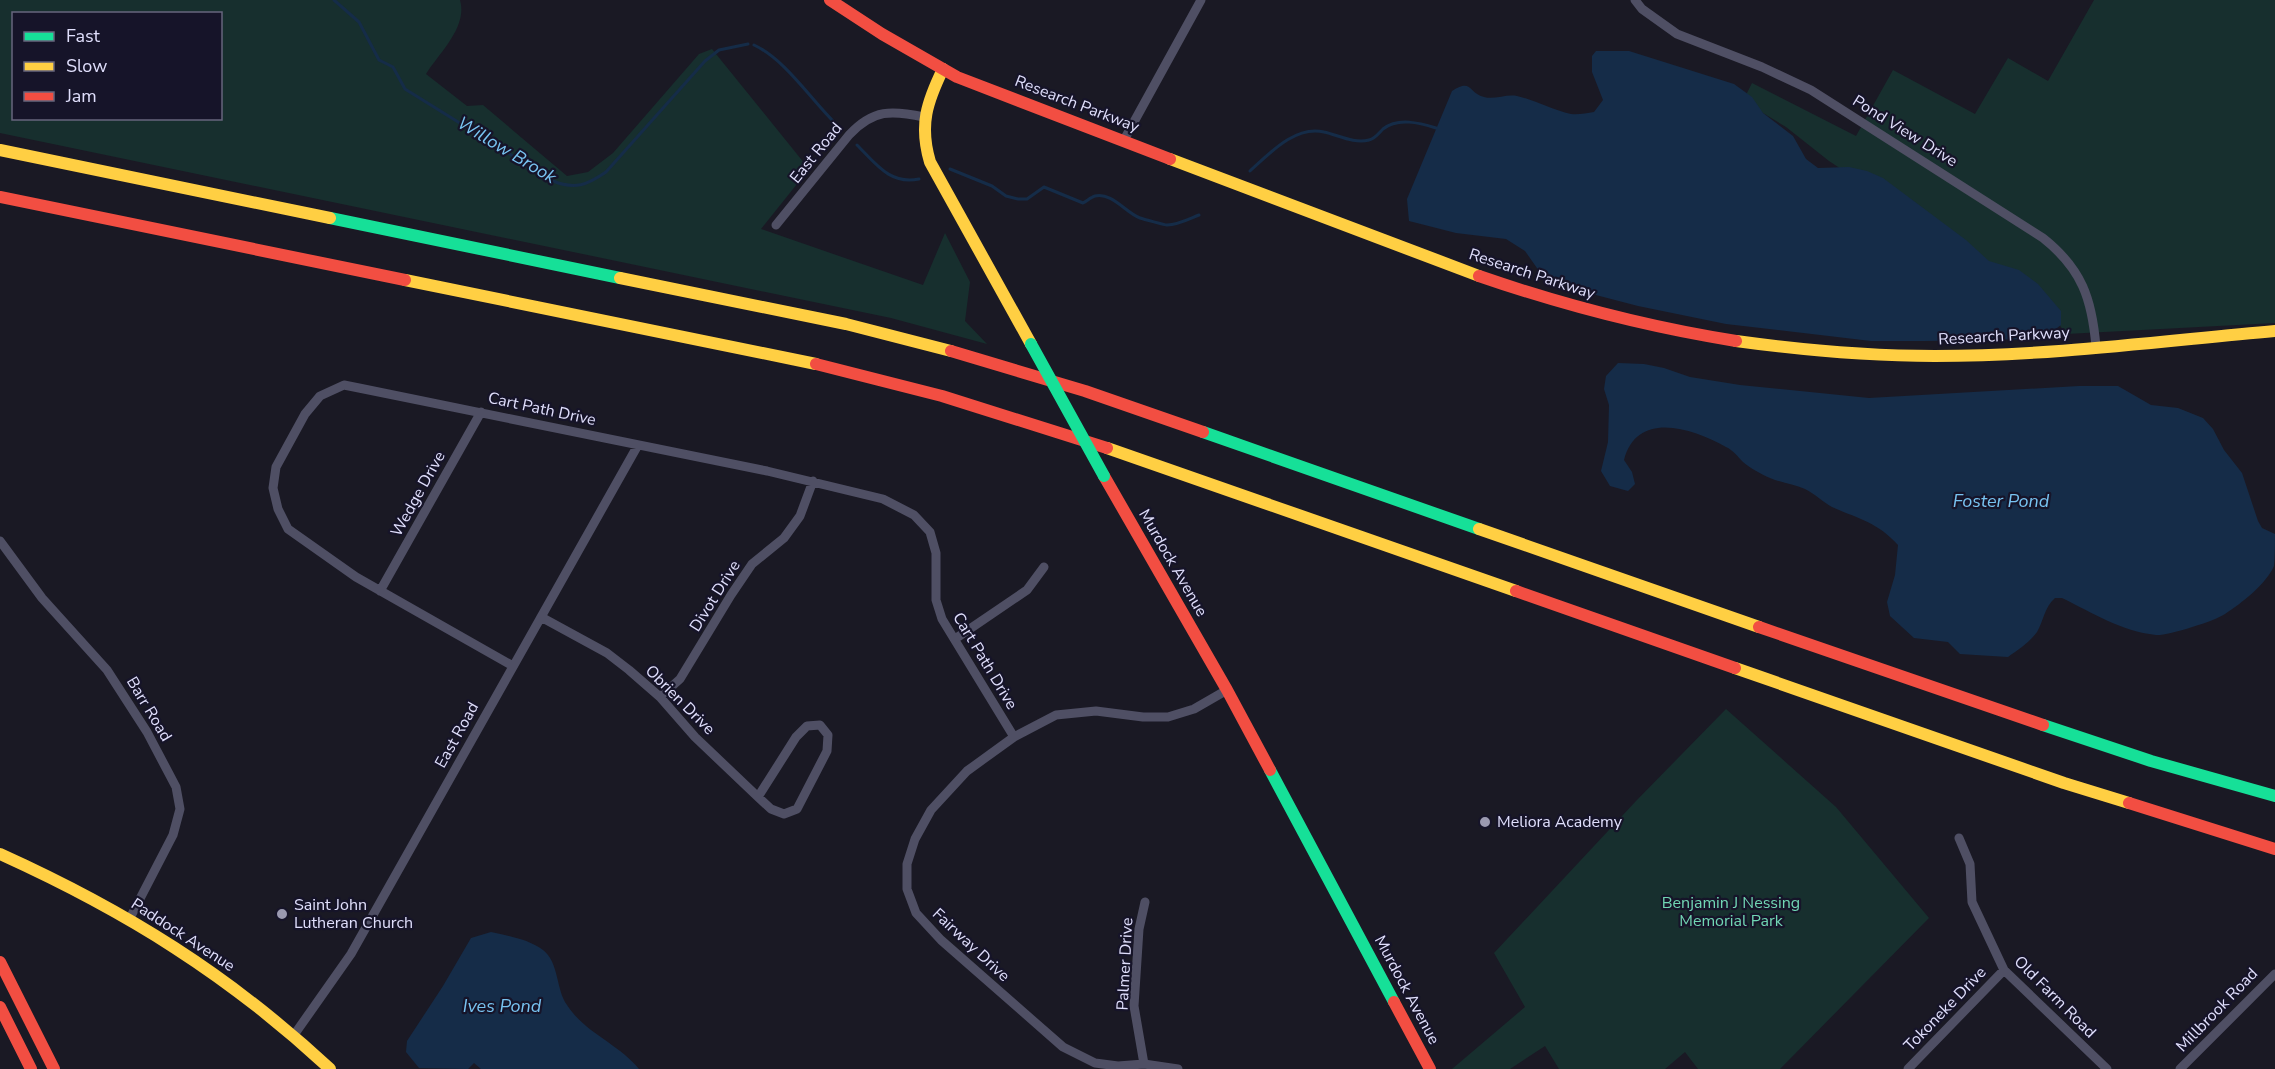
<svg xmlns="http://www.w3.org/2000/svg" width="2275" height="1069" font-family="'Nunito Sans',sans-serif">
<rect width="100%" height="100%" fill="#1a1924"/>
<path fill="#172f2e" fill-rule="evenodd" d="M0,0h460c8,27 -21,53 -34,74l41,32 16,-1 84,71 21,-4 25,-19 86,-99 13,-5 97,120 -48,60 162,56 22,-52 25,49 -5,39 22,23 -96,-26 -891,-185zM14,14h206v104h-206z
M2094,0h181v323l-209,11 -24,-33 -213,-140 -43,-34 -43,-26 9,-18 104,53 37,-66 82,44 33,-56 40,23z
M1726,709l110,98 93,111 -149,151h-82l-13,-17 -20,17h-106l-14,-23 -35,23h-58l73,-62 -31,-54 142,-152z"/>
<path fill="#152c48" d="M1596,51h33l105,33 18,13 11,16 30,23 13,23 12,9 31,-1 18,4 16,7 83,62 23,21 30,9 19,14 23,27v14l-8,6 -17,8 -111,2h-54l-145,-17 -88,-18 -46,-12 -48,-16 -19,-27 -19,-12 -50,-6 -47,-12 -2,-22 45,-108c20,-13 16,2 32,6 10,3 22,-3 33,-1 18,4 35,14 54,18 7,1 16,-1 23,-2l9,-12 -11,-28v-16z
M1618,363l26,1 20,4 26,9 50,8 129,13 210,-12h39l33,19 27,3 25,10 10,11 11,21 18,23 16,48 4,7 13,6c0,9 0,23 -1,32 -8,18 -32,37 -49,48 -10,7 -58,22 -69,21 -35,-4 -63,-22 -94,-37h-7c-11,10 -11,22 -18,34 -7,10 -19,18 -29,25l-48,-3 -12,-12 -34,-4 -24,-22 -3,-14 8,-27 3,-30c-21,-23 -39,-26 -66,-38 -9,-5 -17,-13 -27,-18 -11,-5 -23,-6 -35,-11 -9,-4 -20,-10 -27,-16 -5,-5 -10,-12 -17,-15 -34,-19 -89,-37 -102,13l8,12 3,12 -7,7 -18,-5 -9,-15 7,-29 1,-37 -5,-16 2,-13z
M491,932c17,4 37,7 52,18 16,12 13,40 24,55 18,28 52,39 72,64h-158l-7,-6 -6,6 -49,-1 -13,-16 1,-11 36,-55 28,-48z"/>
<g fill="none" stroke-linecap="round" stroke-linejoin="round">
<path stroke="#152c48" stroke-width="3" d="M334,0l25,22 20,38 14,7 12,22 148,92c22,9 34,4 53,-9l99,-111 14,-11 29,-6
M754,45c32,15 57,55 83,80
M857,145c19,19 33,40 62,34
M950,169l42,17 14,10 12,3h9l17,-12 39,16c4,-2 8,-6 12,-7 17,-4 31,17 45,22 3,1 25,7 27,7 11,0 22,-6 32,-10
M1250,171c19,-17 45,-46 74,-39 14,3 30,12 45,8 6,-1 10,-7 14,-11 15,-12 37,-6 53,-1"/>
<path stroke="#4f4f64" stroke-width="9" d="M1635,0l7,9 35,25 85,33 49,23 232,148c39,31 49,61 53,109
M1124,140l77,-140
M776,225l73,-90c24,-26 43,-25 75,-18
M0,541l42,57 65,72 40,62 29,55 4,22 -7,26 -43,83
M380,591l101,-179
M541,617l66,36 22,17 31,27 35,40 63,60 13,12 13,5 13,-5 30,-58 1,-16 -8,-10 -13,1 -11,11 -38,60
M955,639l72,-49 17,-23
M513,666l-157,-89 -68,-48 -10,-20 -5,-21 3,-21 29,-53 15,-18 24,-11 15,3 408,83 116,28 31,16 16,17 6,21v47l6,19 72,118
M660,697l20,-18 51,-84 21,-31 32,-26 16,-22 13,-35
M1959,838l11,26 2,38 32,68 103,99
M294,1035l57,-81 287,-509
M1144,1064l-10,-58 5,-77 6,-27
M1178,1069l-34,-5 -26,2 -23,-3 -32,-16 -122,-107 -25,-27 -9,-24v-25l8,-25 16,-29 36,-39 47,-34 42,-22 40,-4 47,6h25l26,-8 33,-19
M1908,1069l96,-99
M2180,1069l95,-95"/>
<path stroke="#16e098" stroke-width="12" d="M330,218l290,60
M1203,432l276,97
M2043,725l108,36 124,35
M1270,770l124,232"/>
<path stroke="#ffcf43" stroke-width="12" d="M943,69c-16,33 -24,56 -13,93l101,182
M0,150l330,68
M1170,159l309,117
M620,278l226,46 105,27
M405,280l411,84
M1736,341c66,9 132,15 199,15 114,0 227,-15 340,-25
M1107,448l409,143
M1479,529l280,98
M1735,668l329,115 65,20
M0,854c126,57 229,121 330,215"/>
<path stroke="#f24e42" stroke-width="12" d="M830,0l52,34 75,43 213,82
M0,197l405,83
M1479,276c84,29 169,51 257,65
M951,351l134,40 118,41
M816,364l126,32 165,52
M1104,476l123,214 43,80
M1516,591l219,77
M1759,627l284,98
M2129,803l146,46
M0,962l54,107
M1394,1002l36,67
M0,1007l31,62"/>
<path stroke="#16e098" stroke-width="12" d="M1031,344l73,132"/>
</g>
<g fill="#9b9ab0" stroke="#161429" stroke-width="2">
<circle cx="1485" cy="822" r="6"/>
<circle cx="282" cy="914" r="6"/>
</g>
<g text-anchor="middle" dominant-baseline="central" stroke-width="4.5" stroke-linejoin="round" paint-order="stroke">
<g font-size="16" fill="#e0dffc" stroke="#161429">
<text transform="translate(1077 104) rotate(21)">Research Parkway</text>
<text transform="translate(1905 131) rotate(32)">Pond View Drive</text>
<text transform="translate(816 153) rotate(-51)">East Road</text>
<text transform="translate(1532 274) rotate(18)">Research Parkway</text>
<text transform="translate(2004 336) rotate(-3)">Research Parkway</text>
<text transform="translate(542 409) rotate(12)">Cart Path Drive</text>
<text transform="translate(418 494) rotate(-61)">Wedge Drive</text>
<text transform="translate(1173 563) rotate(60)">Murdock Avenue</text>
<text transform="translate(715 596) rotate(-58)">Divot Drive</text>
<text transform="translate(985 661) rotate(59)">Cart Path Drive</text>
<text transform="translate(680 700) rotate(45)">Obrien Drive</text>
<text transform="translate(149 709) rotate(59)">Barr Road</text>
<text transform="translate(457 735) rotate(-61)">East Road</text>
<text transform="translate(183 935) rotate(33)">Paddock Avenue</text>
<text transform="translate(971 945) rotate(43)">Fairway Drive</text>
<text transform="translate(1125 964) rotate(-87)">Palmer Drive</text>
<text transform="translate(1407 990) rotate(62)">Murdock Avenue</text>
<text transform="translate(2055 997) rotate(45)">Old Farm Road</text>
<text transform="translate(1945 1009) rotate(-46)">Tokoneke Drive</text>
<text transform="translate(2217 1010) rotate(-46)">Millbrook Road</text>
</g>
<g font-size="16" fill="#e0dffc" stroke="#161429" text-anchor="start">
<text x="1497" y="822">Meliora Academy</text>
<text x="294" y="905">Saint John<tspan x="294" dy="18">Lutheran Church</tspan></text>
</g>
<g font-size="16" fill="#71d6b4" stroke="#161429">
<text x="1731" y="903">Benjamin J Nessing<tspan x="1731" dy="18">Memorial Park</tspan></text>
</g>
<g font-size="18" font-style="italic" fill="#78c3f1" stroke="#161429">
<text transform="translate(507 150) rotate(31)">Willow Brook</text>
<text x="2001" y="501">Foster Pond</text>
<text x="502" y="1006">Ives Pond</text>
</g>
</g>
<rect x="12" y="12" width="210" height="108" fill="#161429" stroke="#67657d" stroke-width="1.5"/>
<rect x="24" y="32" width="30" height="9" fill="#16e098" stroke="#67657d" stroke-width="1.5"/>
<text x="66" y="42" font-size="18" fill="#e0dffc">Fast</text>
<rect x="24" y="62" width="30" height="9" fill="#ffcf43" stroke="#67657d" stroke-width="1.5"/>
<text x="66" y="72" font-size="18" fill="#e0dffc">Slow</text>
<rect x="24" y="92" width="30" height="9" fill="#f24e42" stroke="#67657d" stroke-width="1.5"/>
<text x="66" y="102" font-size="18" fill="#e0dffc">Jam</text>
</svg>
